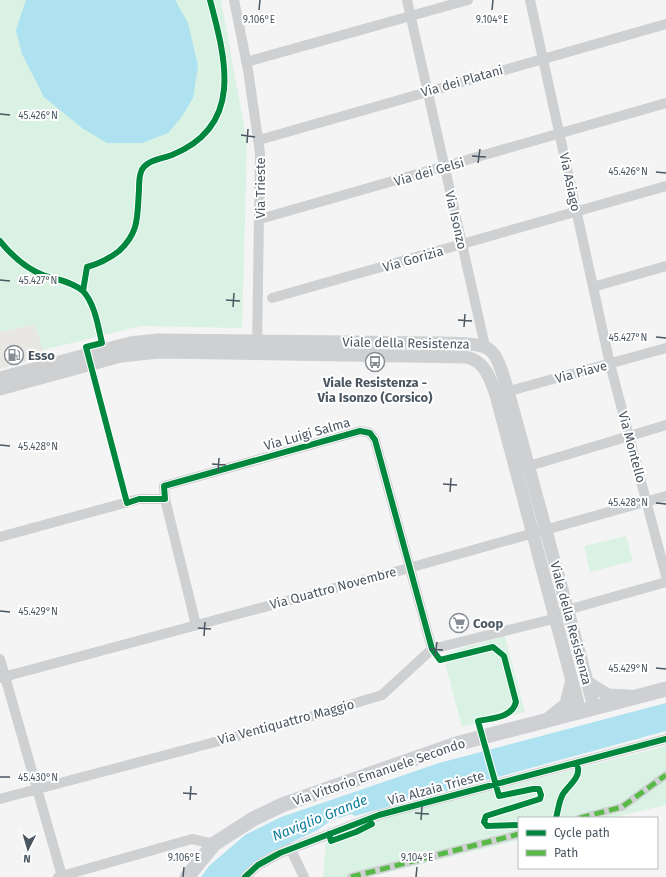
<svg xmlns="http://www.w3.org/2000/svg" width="666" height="877" font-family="'Fira Sans',sans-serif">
<rect width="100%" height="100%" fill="#f4f4f4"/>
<path fill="#e8e7e3" d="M35,324l10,32 -45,13v-37z"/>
<path fill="#d9f2e3" d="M0,0h221l26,142 -5,186 -101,-2 -98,24 -8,-26 -35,8z
M626,536l7,25 -43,11 -6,-26z
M505,636l20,76 -63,15 -19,-72 13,-5z
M666,746v59l-55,13h-92v22l-150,37h-46l3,-36 31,-10 22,-12z"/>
<path fill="#aee2f0" d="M26,0h149l13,23 10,43 -5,32 -10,17 -15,18 -26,10h-35l-25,-15 -38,-31 -22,-43 -6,-24z
M666,703v28l-311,85 -4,-2 -21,7 -12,9 -51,24 -27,23h-39l8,-11 36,-31 36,-18 158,-54z"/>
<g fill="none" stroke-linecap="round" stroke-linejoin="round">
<path stroke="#ced0d2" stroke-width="8" d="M580,818l42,-11 44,-32
M351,877l168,-43"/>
<path stroke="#ced0d2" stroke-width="10" d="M234,0l14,70 12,83 -3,195
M407,0l78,346
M530,0l80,364 56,212
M246,62l222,-62
M259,140l407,-116
M260,219l406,-116
M593,287l73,-21
M272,298l394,-112
M502,393l164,-45
M529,466l137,-41
M0,537l139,-38h26
M196,625l-31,-126 -1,-13 196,-55 10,2 5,7 57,209
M0,659l62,217
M0,678l398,-107 268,-75
M0,799l313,-83 69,-21 50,-46 125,-31 10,-8 99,-28
M290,848l14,29
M58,877l134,-38 22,5
M245,877l13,-12 22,-12 99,-38 287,-76"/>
<path stroke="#ced0d2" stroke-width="13" d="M0,378l130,-35 28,-3 285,3c51,2 50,-1 65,48l86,316
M0,389l121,-33 37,-4 308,5c19,4 24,21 30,38l84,316
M587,682l21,13 21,1
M546,720l20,-16 5,-21"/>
<path stroke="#ced0d4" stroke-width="15" d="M187,877l27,-33 39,-25 29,-14 174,-61 210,-55"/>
<path stroke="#58b947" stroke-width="5" stroke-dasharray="10 5" stroke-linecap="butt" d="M580,818l42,-11 44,-32
M351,877l168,-43"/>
<defs>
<path id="cycleway" d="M0,241c12,15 25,27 43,34 12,4 30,7 40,16 12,13 15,35 19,52l-16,4 41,156 12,-4h26l-1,-13 196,-55 10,2 5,7 57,209 8,11 53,-13 11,9 12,46c-4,16 -24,16 -38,19l21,75 34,-7h6l2,6 -1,4 -54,17 -2,6 3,4 32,-1
M83,291l4,-24c11,-3 23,-9 32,-16 21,-19 18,-36 20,-61 0,-6 0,-13 2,-18 4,-12 21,-13 31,-17 72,-29 54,-95 38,-155
M556,818c2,-7 3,-18 7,-24 5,-8 17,-16 15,-26
M329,834l2,7 25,-9 16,-8
M245,877l13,-12 22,-12 99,-38 287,-76"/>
</defs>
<use href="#cycleway" stroke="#fff" stroke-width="8"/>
<use href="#cycleway" stroke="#00873e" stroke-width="6"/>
</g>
<path fill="none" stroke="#4a5661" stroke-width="1.5" d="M259,10l1,-10M492,10l1,-10M0,114l10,1M241,135l14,2M247,143l1,-14M472,156l14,1M478,163l2,-14M656,172l10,1M0,280l10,1M226,300l14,1M233,307l1,-14M458,320l14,1M464,327l1,-13M656,337l10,1M0,445l10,1M212,464l14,1M218,472l1,-14M443,484l14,1M450,492l1,-14M656,503l10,1M0,611l10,1M198,628l13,1M204,636l1,-14M429,649l14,1M435,656l2,-14M656,668l10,1M0,777h10M183,793l14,1M190,800l1,-14M415,813l14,1M421,820l1,-14M183,877l1,-10M416,877l1,-10"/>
<defs>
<symbol id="fuel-ring" viewBox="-11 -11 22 22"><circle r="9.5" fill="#fff" stroke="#868d94" stroke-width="1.5"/><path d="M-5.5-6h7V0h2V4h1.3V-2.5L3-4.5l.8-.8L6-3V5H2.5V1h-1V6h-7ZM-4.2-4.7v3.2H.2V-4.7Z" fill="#868d94"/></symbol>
<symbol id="bus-ring" viewBox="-11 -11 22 22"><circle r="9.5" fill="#fff" stroke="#868d94" stroke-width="1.5"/><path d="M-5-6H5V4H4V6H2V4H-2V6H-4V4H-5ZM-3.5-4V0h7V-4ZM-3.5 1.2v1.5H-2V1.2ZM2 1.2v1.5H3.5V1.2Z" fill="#868d94"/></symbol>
<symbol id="supermarket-ring" viewBox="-11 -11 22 22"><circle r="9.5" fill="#fff" stroke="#868d94" stroke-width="1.5"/><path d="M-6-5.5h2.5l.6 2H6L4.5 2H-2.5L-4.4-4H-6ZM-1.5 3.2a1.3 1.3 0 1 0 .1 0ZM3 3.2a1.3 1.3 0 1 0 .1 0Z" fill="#868d94"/></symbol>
</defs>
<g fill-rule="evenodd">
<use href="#fuel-ring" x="3" y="344" width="22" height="22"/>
<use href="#bus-ring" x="364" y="351" width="22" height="22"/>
<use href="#supermarket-ring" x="448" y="612" width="22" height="22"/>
</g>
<g text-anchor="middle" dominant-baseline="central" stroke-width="4" stroke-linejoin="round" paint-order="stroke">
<g font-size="13" fill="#4a5661" stroke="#fff">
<text transform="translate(462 81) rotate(-16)">Via dei Platani</text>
<text transform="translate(429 172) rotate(-16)">Via dei Gelsi</text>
<text transform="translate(570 182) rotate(78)">Via Asiago</text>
<text transform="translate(260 188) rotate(-90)">Via Trieste</text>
<text transform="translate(456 220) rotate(77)">Via Isonzo</text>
<text transform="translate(413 259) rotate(-16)">Via Gorizia</text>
<text transform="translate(406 343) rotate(1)">Viale della Resistenza</text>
<text transform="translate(581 372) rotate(-15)">Via Piave</text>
<text transform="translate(307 434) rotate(-16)">Via Luigi Salma</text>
<text transform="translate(632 447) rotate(75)">Via Montello</text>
<text transform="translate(333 588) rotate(-15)">Via Quattro Novembre</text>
<text transform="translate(571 623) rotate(75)">Viale della Resistenza</text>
<text transform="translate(286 722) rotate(-15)">Via Ventiquattro Maggio</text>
<text transform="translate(379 772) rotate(-19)">Via Vittorio Emanuele Secondo</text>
<text transform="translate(436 788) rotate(-15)">Via Alzaia Trieste</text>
</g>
<g font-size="13" font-weight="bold" fill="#4a5661" stroke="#fff" text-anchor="start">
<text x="28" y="355">Esso</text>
<text x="375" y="382" text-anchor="middle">Viale Resistenza -<tspan x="375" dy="15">Via Isonzo (Corsico)</tspan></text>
<text x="473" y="623">Coop</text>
</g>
<g font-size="14" font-style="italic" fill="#0c7c9b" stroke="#fff">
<text transform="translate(320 818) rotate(-22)">Naviglio Grande</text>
</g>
</g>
<g font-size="10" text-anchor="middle" fill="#4a5661" stroke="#fff" stroke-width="4" stroke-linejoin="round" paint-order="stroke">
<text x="259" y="23">9.106°E</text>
<text x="492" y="23">9.104°E</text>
<text x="38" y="119">45.426°N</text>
<text x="628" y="175">45.426°N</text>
<text x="38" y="284">45.427°N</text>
<text x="628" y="341">45.427°N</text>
<text x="38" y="450">45.428°N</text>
<text x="628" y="506">45.428°N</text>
<text x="38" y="615">45.429°N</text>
<text x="628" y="672">45.429°N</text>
<text x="38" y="781">45.430°N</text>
<text x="184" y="861">9.106°E</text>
<text x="417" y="861">9.104°E</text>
</g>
<rect x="518" y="817" width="140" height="52" fill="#ffffff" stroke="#b7bbc0"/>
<rect x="526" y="830" width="20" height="6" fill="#00873e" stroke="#b7bbc0"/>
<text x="554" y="837" font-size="12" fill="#4a5661">Cycle path</text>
<rect x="526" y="850" width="20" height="6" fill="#58b947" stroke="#b7bbc0"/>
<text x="554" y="857" font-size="12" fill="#4a5661">Path</text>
<g transform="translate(28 849) rotate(185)" stroke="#ffffff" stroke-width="3" paint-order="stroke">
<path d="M0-3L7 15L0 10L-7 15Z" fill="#4a5661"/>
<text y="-6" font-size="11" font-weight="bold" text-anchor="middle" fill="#4a5661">N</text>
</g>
</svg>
